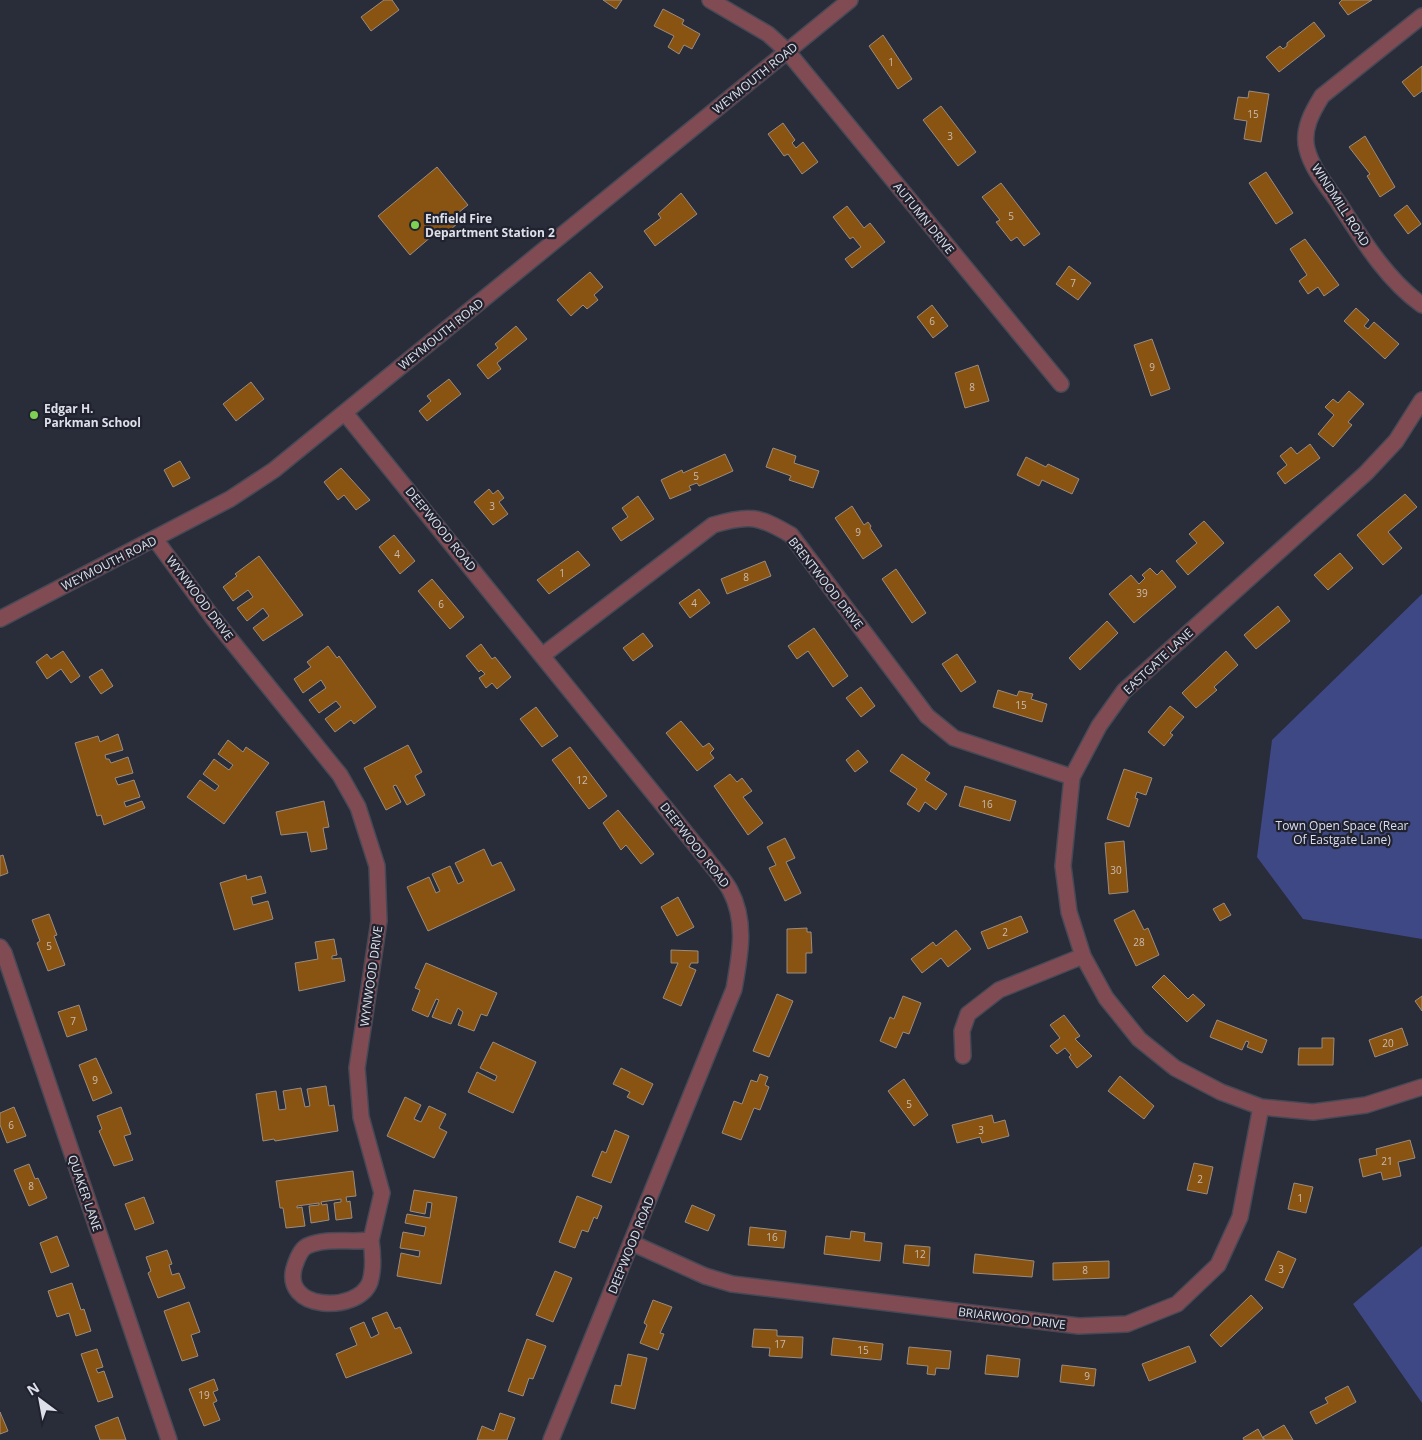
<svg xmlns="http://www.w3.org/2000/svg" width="1422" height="1440" font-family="'Open Sans',sans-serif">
<rect width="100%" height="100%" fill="#292c39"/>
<path fill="#3e4884" d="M1422,594v345l-119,-20 -46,-62 15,-117z
M1422,1246v157l-69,-99z"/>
<path fill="#895312" stroke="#998c80" d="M384,0h8l7,10 -28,21 -10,-14z
M603,0h19l-6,9z
M1342,0h30l-24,15 -9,-12z
M663,9l21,11 -2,4 18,10 -8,15 -8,-4 -5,9 -11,-7 6,-11 -20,-10z
M1314,22l11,14 -46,36 -13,-15 14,-11 3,3 4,-3v-3z
M883,35l29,44 -14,10 -29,-43z
M1422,66v25l-8,6 -12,-15z
M1249,91l20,3 -8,48 -17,-3 3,-18 -13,-2 4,-22 10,1z
M941,106l35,46 -18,14 -35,-46z
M783,123l12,17 -3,3 4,5 7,-6 15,20 -16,12 -14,-20 -4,2 -16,-22z
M1365,136l30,51 -15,10 -13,-21 3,-2 -21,-27z
M437,167l31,38 -10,8 5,6 -18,15 -5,-5 -30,26 -32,-39z
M1266,172l27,41 -17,11 -27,-41z
M1001,183l39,51 -16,12 -7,-9 -6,4 -15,-19 4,-2 -18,-23z
M681,193l16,21 -42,32 -11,-15 17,-13 -3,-4z
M1407,205l14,19 -13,10 -14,-19z
M847,206l17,22 6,-5 15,19 -33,26 -7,-9 16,-12 -8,-10 -3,2 -17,-22z
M1305,239l34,46 -15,11 -6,-9 -10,7 -9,-13 8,-6 -17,-26z
M1069,266l22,17 -13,17 -22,-16z
M590,272l13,15 -9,8 4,5 -11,9 -4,-4 -12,11 -14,-16z
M932,305l16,21 -15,12 -16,-21z
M1356,308l13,12 -5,6 4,3 6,-7 25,22 -14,15 -41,-38z
M516,326l11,13 -30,24 4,6 -13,10 -11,-14 21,-17 -3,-4z
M1152,339l18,50 -19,7 -17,-51z
M978,365l11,36 -24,7 -10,-35z
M449,379l12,15 -34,27 -8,-10 12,-10 -4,-5z
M251,382l13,17 -28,22 -13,-17z
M1349,391l15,13 -16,18 4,3 -19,22 -15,-13 16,-19 -9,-8 8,-8 5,4z
M1310,444l10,14 -35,26 -8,-11 10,-8 -7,-9 11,-9 6,7z
M773,448l23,8 -2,7 25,8 -6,17 -24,-8 2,-4 -25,-9z
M725,454l8,17 -34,15 -2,-3 -8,3 2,4 -21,9 -9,-19 21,-10 1,3z
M1026,457l20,10 2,-3 31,15 -7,15 -30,-14 -3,6 -22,-11z
M180,461l10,17 -17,9 -9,-17z
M341,468l29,32 -14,10 -12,-15 -6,5 -14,-18z
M489,489l4,5 5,-4 6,8 -5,4 9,12 -15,11 -19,-23z
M1405,494l12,13 -29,25 14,16 -19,17 -26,-30z
M638,496l16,23 -33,22 -9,-13 16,-11 -6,-9z
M852,506l12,19 4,-3 3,4 -1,2 12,18 -19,13 -28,-41z
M1204,521l20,22 -36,32 -12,-14 21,-18 -8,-9z
M394,535l21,26 -15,13 -21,-27z
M578,551l12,14 -41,29 -12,-14z
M1340,553l13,15 -25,22 -14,-15z
M259,556l44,59 -40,26 -10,-13 16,-12 -6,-8 -16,13 -10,-13 16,-11 -5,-7 -15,11 -10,-14 14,-11 -2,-2z
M765,561l6,15 -44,18 -6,-15z
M1150,568l7,7 5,-5 14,17 -42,36 -25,-29 22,-19 8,9 6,-6 -3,-3z
M896,569l30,44 -14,10 -30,-44z
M432,579l32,38 -14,12 -32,-38z
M699,589l11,14 -20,15 -11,-15z
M1278,606l12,15 -34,28 -12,-14z
M1107,621l11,12 -38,37 -11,-12z
M814,628l34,48 -15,11 -25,-36 -11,8 -9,-13z
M643,633l10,13 -20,15 -10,-13z
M481,644l11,15 3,-2 16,20 -14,12 -5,-6 -6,5 -7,-10 6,-4 -4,-4 -2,2 -13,-16z
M328,646l9,12 2,-2 37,51 -22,17 -3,-4 -16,12 -10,-13 16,-12 -5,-6 -17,12 -10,-13 17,-12 -5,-8 -18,13 -9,-14 17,-12 -4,-5z
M63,651l17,25 -9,7 -10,-14 -14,10 -11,-17 11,-8 4,5z
M1226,651l12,14 -24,22 3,3 -21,18 -14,-15z
M957,654l19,28 -15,10 -19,-28z
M102,669l11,17 -12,8 -12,-17z
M861,687l14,19 -14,11 -15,-19z
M998,690l19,6 2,-5 14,3 -2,5 16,5 -5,18 -49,-15z
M1170,706l14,11 -14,16 3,2 -9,11 -16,-14z
M536,707l22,29 -16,11 -22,-28z
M681,721l22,26 6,-4 5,6 -4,4 4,5 -17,13 -31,-38z
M118,734l5,16 -18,5 1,4h3l2,4 17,-6 5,16 -18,5 3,7 16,-5 6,17 -16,5 2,5 16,-6 3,7 -41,17 -3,-10 -4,1 -22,-73 23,-7 2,6z
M228,740l15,12 3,-5 23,16 -45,61 -37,-27 13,-17 15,11 4,-5 -16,-12 11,-15 15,11 4,-5 -15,-11z
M408,745l14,27 -7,4 10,19 -18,10 -11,-20 -3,1 8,16 -15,8 -22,-42z
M570,747l37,49 -18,13 -37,-49z
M858,750l10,12 -13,10 -9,-12z
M902,754l28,19 -5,7 22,14 -11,16 -11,-8 -6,10 -12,-8 10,-15 -27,-18z
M1124,769l28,9 -6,17 -9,-3 -2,6 3,1 -9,28 -22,-8z
M730,774l7,8 5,-4 10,13 -9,6 20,26 -15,12 -34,-49z
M965,786l51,15 -6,20 -51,-15z
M324,801l5,26 -6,1 4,21 -16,3 -4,-20 -26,3 -5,-23z
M618,810l36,44 -13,10 -15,-19 -5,5 -18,-27z
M785,838l10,20 -9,4 15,31 -16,8 -16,-33 7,-3 -9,-18z
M1124,841l4,51 -19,2 -4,-51z
M484,849l8,17 9,-4 14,28 -87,41 -21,-44 22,-10 7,16 4,-2 -8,-17 18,-8 8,18 6,-3 -9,-18z
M3,855l5,18 -8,3v-20z
M246,875l1,5 14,-4 5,17 -15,4 2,8 15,-4 5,18 -39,11 -14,-47z
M678,897l16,30 -17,9 -16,-29z
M1224,903l7,12 -11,6 -7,-12z
M1134,910l10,20 4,-2 11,27 -23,11 -22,-46z
M49,914l8,21 -3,1 11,29 -17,6 -11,-28 3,-2 -8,-21z
M1021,916l7,16 -40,17 -7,-17z
M807,928v4h4l1,21h-6v20h-19v-44z
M956,930l15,19 -23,18 -7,-9 -19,15 -11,-14 22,-17 3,4z
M334,939l3,16 -5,1v3l9,-1 4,23 -46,10 -4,-28 23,-4 -3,-17z
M671,950l27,1v12h-7l-2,4 7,3 -15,36 -18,-8 15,-35h-7z
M426,963l71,30 -10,23 -6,-2 -7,17 -16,-6 5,-13 -5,-4 -7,16 -19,-7 7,-17 -3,-1 -8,18 -16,-7 8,-20 -5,-2z
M1164,975l24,24 5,-5 12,11 -18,17 -35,-35z
M777,994l16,7 -24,56 -16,-6z
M903,996l18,7 -12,31 -6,-2 -7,16 -16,-7 10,-24 4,2z
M1422,996v15l-7,-10z
M79,1005l8,25 -20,7 -9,-25z
M1064,1015l16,21 -5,3 17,17 -15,12 -8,-11 2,-2 -6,-7 -8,6 -7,-8 10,-8 -10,-13z
M1217,1020l50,20 -5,13 -15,-6 2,-5 -3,-1 -4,9 -32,-13z
M1402,1028l6,17 -33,12 -6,-17z
M1322,1038h12l-1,27h-35l1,-17h23z
M493,1042l43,20 -23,51 -45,-21 9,-20 18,9 2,-5 -17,-8z
M96,1058l16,35 -19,8 -14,-36z
M621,1068l32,16 -10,21 -16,-8 3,-5 -17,-8z
M760,1074l8,3 -3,8 4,2 -9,23 -6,-2 -13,32 -19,-7 12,-32 8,3 9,-24 6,2z
M1120,1076l34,30 -10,13 -36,-28z
M904,1079l24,36 -14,11 -26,-35z
M326,1086l3,20 5,-1 4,26 -63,10 -1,-2 -11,2 -7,-47 20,-3 3,19 7,-1 -3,-18 18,-3 4,19 5,-1 -3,-17z
M405,1097l16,8 -7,14 7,3 8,-16 17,8 -7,14 8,4 -13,26 -47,-22z
M14,1107l12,29 -19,7 -7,-18v-12z
M121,1107l10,27 -7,2 9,24 -19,6 -15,-35 3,-2 -5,-13z
M992,1115l2,8 11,-3 4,16 -27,7 -2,-6 -23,6 -5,-18z
M615,1130l14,6 -18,47 -19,-7 10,-25 4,2z
M1410,1140l5,18 -17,4 3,14 -18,4 -2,-8 -18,5 -4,-18 18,-4 -1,-6z
M1194,1163l19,4 -6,27 -20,-4z
M29,1164l6,15 3,-1 9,20 -18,8 -15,-36z
M353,1171l3,25 -10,1 1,5 3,-1 2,17 -16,2 -2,-17 7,-1v-3l-20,3 1,3 5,-1 2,16 -18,3 -2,-17 10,-1v-2l-22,3v2l5,-1 3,19 -19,2 -3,-20h-3l-4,-27z
M1294,1183l19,4 -7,26 -18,-4z
M414,1190l43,7 -16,87 -44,-8 4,-23 18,4 1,-6 -20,-3 3,-16 21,4 2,-9 -21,-4 2,-9 23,4 2,-15 -5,-1 -2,12 -15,-3z
M577,1196l25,10 -5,13 -3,-2 -6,15 -6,-2 -7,18 -16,-6z
M144,1197l10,26 -19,7 -10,-26z
M692,1205l23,10 -7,16 -23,-9z
M750,1227l36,4 -2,17 -36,-3z
M851,1231l14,2 -1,8 18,2 -2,18 -56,-7 2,-18 24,3z
M57,1236l12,30 -18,7 -11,-30z
M905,1245l25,2 -1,19 -26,-3z
M167,1250l5,14 -3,1 3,10 7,-2 6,15 -27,10 -10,-25 3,-2 -5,-14z
M1278,1251l18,8 -13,29 -18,-8z
M975,1254l59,7 -2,16 -59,-4z
M1109,1261v17l-56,2v-17z
M555,1271l17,7 -19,44 -17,-7z
M72,1283l9,27 3,-1 7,22 -15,5 -7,-23 -12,4 -9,-26z
M1251,1295l12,13 -42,39 -11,-12z
M653,1300l19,7 -12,26 4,1 -6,16 -18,-7 7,-18 -3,-2z
M189,1302l11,30 -9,3 7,21 -16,5 -18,-50z
M387,1312l8,17 5,-2 12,26 -66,25 -10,-24 21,-9 -7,-17 14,-6 7,16 8,-4 -7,-16z
M754,1329l23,1v6l26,1 -1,21 -33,-2 1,-8 -18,-1z
M833,1338l50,6 -2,16 -50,-5z
M527,1339l19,7 -13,33 -4,-1 -6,18 -15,-5z
M1189,1346l7,16 -47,19 -7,-17z
M909,1347l42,4 -2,18 -13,-1 -1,7 -8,-1 1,-8 -21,-2z
M97,1349l6,18 -7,2 2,4 6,-2 9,26 -15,5 -17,-48z
M628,1354l19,4 -12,51 -24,-6 4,-18 6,1z
M987,1355l33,4 -2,18 -33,-3z
M1062,1365l34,4 -2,17 -34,-4z
M214,1379l4,11 -5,2 4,9 -4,2 7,17 -16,6 -15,-37z
M1348,1386l8,16 -40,22 -6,-12 18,-9 -3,-5z
M0,1412l8,19 -8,3z
M500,1413l15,5 -8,22h-30l5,-14 12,5z
M118,1417l8,23h-26l-5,-14z
M1284,1425l9,15h-28l-2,-3z
M1258,1429l6,11h-20l-1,-2z"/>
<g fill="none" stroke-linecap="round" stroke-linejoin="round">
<defs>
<path id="minor" d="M710,0l58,34 19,17 274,333
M1422,16l-100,80c-10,16 -20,34 -15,53 5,20 20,37 31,53 24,37 48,77 84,103
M1422,400l-26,41 -30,32 -242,218 -25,35 -27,51 -9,89 6,46 14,44 23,42 33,41 36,29 46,24 40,15 52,5 53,-7 56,-18
M345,413l361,445c8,11 18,21 24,32 17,32 10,65 4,99l-183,451
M155,539l58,79 127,157 18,32 19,59 2,55 -22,147 4,49 21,76 -11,47c-21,3 -44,-3 -64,6 -6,3 -10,13 -12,19 -16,46 63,49 75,17 4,-13 3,-28 1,-42
M0,619l230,-120 44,-29 576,-470
M543,655l170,-130c36,-11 46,-9 78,10l136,181 27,22 118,39
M0,947l4,6 165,487
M963,1056l-1,-25 6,-17 31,-24 84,-34
M632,1243l73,33 27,8 347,42 48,-2 50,-20 41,-39 22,-48 21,-110"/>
</defs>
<use href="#minor" stroke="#464955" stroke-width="18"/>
<use href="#minor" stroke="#814b53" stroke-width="15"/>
</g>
<g fill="#7fd052" stroke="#20232f" stroke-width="2">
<circle cx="415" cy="225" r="5"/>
<circle cx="34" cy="415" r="5"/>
</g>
<g text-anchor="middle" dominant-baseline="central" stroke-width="4.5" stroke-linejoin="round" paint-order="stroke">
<g font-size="10" fill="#c9bdb3">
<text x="891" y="62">1</text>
<text x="1253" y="114">15</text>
<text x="950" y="136">3</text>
<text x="1011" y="216">5</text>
<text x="1073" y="283">7</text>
<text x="932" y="321">6</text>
<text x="1152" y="367">9</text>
<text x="972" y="387">8</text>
<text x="696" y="476">5</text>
<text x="492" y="506">3</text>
<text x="858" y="532">9</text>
<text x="397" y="554">4</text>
<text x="562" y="573">1</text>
<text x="746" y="577">8</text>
<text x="1142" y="593">39</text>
<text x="694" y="603">4</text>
<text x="441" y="604">6</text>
<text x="1021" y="705">15</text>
<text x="582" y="780">12</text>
<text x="987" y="804">16</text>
<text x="1116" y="870">30</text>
<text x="1005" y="932">2</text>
<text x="1139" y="942">28</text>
<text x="49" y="946">5</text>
<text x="73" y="1021">7</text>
<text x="1388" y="1043">20</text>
<text x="95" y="1080">9</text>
<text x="909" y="1104">5</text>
<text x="11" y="1125">6</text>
<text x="981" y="1130">3</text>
<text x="1387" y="1161">21</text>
<text x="1200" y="1179">2</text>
<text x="31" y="1186">8</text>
<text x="1300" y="1198">1</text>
<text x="772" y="1237">16</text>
<text x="920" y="1254">12</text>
<text x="1281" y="1269">3</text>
<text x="1085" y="1270">8</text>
<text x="780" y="1344">17</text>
<text x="863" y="1350">15</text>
<text x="1087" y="1376">9</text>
<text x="204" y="1395">19</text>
</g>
<g font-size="12" fill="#dee0e9" stroke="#20232f">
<text transform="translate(755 78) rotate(-39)">WEYMOUTH ROAD</text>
<text transform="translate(1341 205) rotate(57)">WINDMILL ROAD</text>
<text transform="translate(924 218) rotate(51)">AUTUMN DRIVE</text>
<text transform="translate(441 334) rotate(-39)">WEYMOUTH ROAD</text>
<text transform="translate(441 529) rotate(51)">DEEPWOOD ROAD</text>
<text transform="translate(109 563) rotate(-27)">WEYMOUTH ROAD</text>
<text transform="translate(826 583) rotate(52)">BRENTWOOD DRIVE</text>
<text transform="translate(200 598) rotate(53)">WYNWOOD DRIVE</text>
<text transform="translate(1158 661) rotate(-43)">EASTGATE LANE</text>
<text transform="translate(695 845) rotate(52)">DEEPWOOD ROAD</text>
<text transform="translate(371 976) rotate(-82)">WYNWOOD DRIVE</text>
<text transform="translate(85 1193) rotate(71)">QUAKER LANE</text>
<text transform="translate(631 1245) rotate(-68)">DEEPWOOD ROAD</text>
<text transform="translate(1012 1318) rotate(7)">BRIARWOOD DRIVE</text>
</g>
<g font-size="12" font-weight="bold" fill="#dee0e9" stroke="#20232f" text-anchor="start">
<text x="425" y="218">Enfield Fire<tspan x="425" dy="14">Department Station 2</tspan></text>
<text x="44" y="408">Edgar H.<tspan x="44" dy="14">Parkman School</tspan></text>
</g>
<g font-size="12" fill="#dadef1" stroke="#20232f">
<text x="1342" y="825">Town Open Space (Rear<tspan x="1342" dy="14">Of Eastgate Lane)</tspan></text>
</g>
</g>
<g transform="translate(40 1400) rotate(328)" stroke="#20232f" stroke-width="4" paint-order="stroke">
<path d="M0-4L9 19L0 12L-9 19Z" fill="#dee0e9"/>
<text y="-8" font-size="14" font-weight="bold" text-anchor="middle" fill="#dee0e9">N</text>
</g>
</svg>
